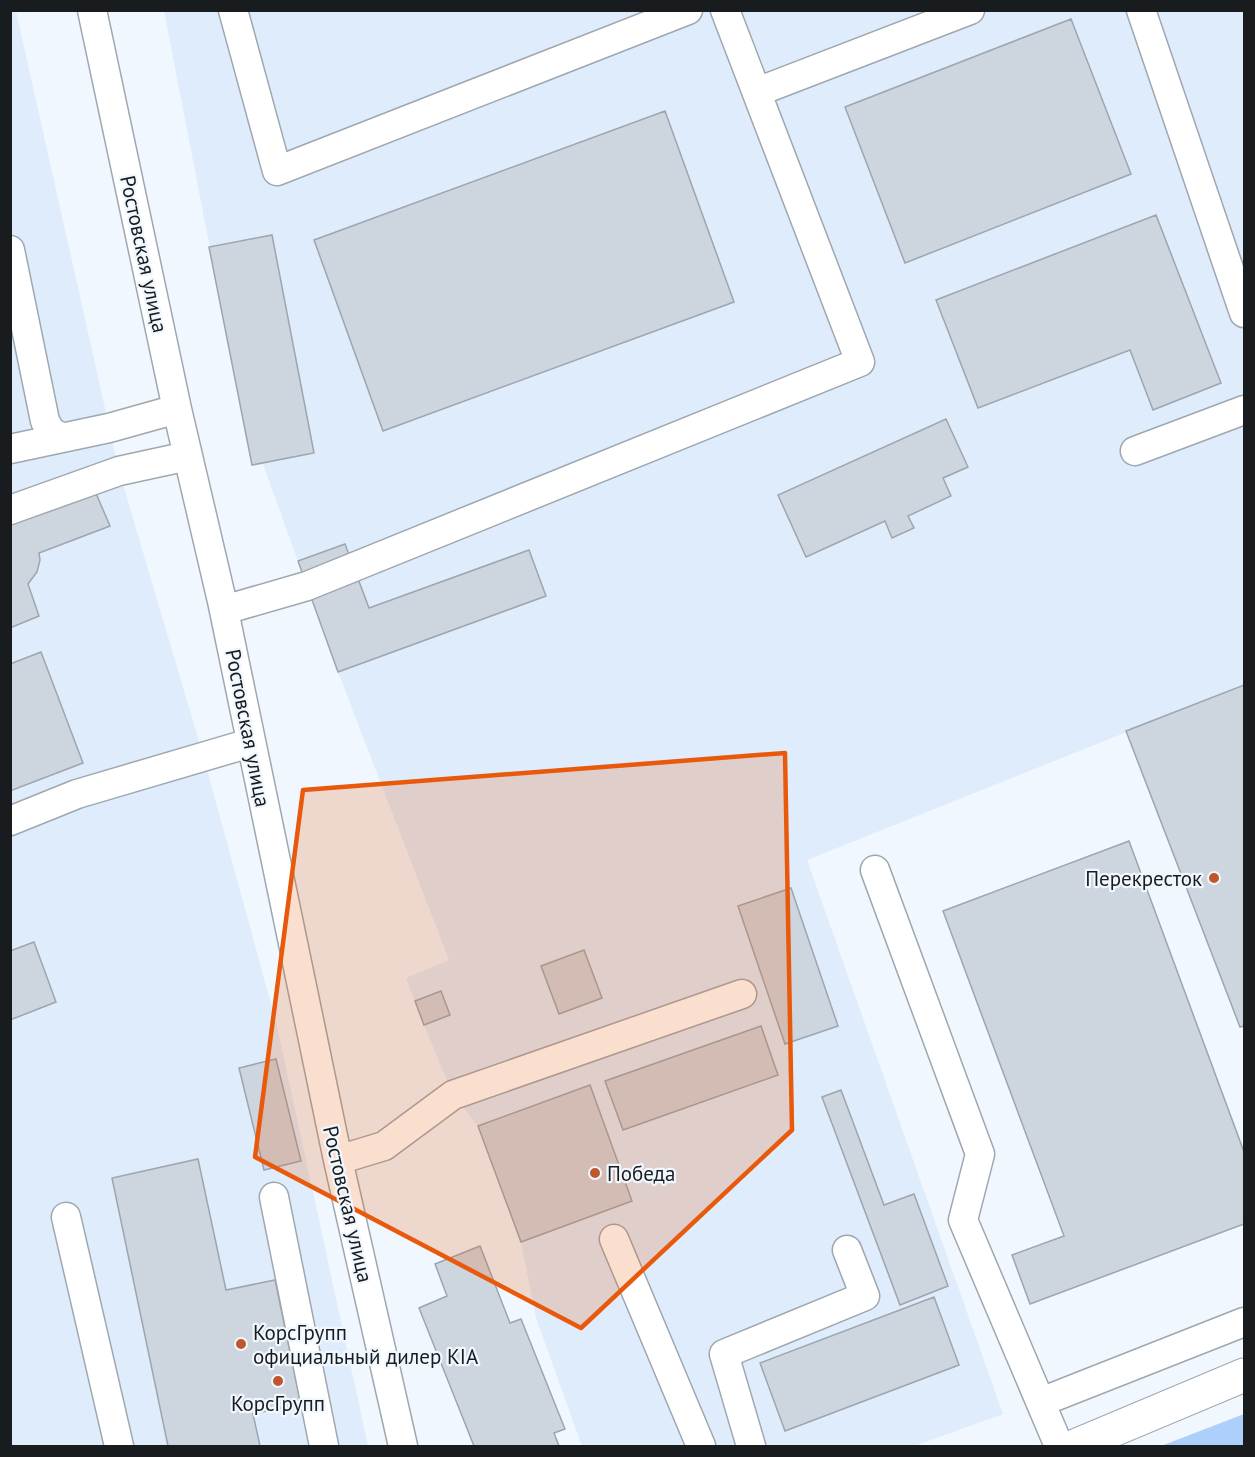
<svg xmlns="http://www.w3.org/2000/svg" width="1255" height="1457" font-family="'PT Sans',sans-serif">
<rect width="100%" height="100%" fill="#f0f7fe"/>
<path fill="#dfecfb" d="M10,11h6l103,460 84,284 73,267 92,424h-357z
M164,11h1080v674l-437,175 196,554 -89,32h-332l-46,-128 -15,-76 111,-41 -42,-116 -112,41 -25,-31 -29,-70 -18,-47 43,-18 -111,-288 -75,-208 -11,1z"/>
<path fill="#acd0f9" d="M1244,1414v32h-83z"/>
<path fill="#cdd5de" stroke="#9da5ad" stroke-width="1.5" d="M1071,19l60,155 -226,89 -60,-156z
M665,111l69,191 -351,129 -69,-191z
M1156,215l65,168 -68,27 -23,-60 -152,58 -42,-108z
M272,235l42,218 -62,12 -43,-218z
M946,419l22,48 -25,11 8,18 -43,20 6,12 -22,10 -7,-17 -79,36 -28,-62z
M92,484l18,42 -71,27 1,7 -3,12 -9,12 11,32 -29,12v-113z
M345,544l24,64 160,-58 17,46 -208,76 -40,-111z
M41,652l42,111 -73,28v-127z
M1244,685v341l-4,1 -114,-296z
M1129,841l115,311v72l-214,80 -18,-49 52,-19 -121,-325z
M791,888l47,138 -53,18 -47,-138z
M34,942l22,60 -46,18v-69z
M584,950l18,48 -43,16 -18,-48z
M441,991l9,24 -26,10 -9,-24z
M761,1026l17,49 -155,55 -18,-49z
M276,1059l25,102 -37,9 -25,-102z
M590,1085l42,116 -111,41 -43,-116z
M841,1090l43,115 30,-11 34,92 -48,19 -78,-208z
M198,1159l28,131 49,-10 26,124 -48,10 7,32h-92l-56,-268z
M480,1246l30,77 11,-4 44,110 -11,4 5,13h-85l-55,-138 28,-12 -12,-32z
M934,1297l25,68 -174,66 -25,-68z"/>
<g fill="none" stroke-linecap="round" stroke-linejoin="round">
<defs>
<path id="minor" d="M92,10l85,399 45,192 116,559 65,286
M233,10l44,161 411,-161
M1141,10l103,303
M757,92l213,-82
M10,250l35,171 6,11 11,5
M10,449l99,-21 68,-19
M1135,451l109,-41
M10,510l109,-39 69,-15
M224,610l83,-24 553,-224 -135,-352
M10,821l67,-27 173,-51
M875,870l105,284 -17,66 96,226
M338,1160l46,-14 69,-51 289,-101
M274,1197l50,249
M66,1217l53,229
M614,1239l87,207
M1041,1402l203,-80
M751,1446l-27,-92 141,-58 -18,-46"/>
<path id="major" d="M1075,1446l169,-71"/>
</defs>
<use href="#minor" stroke="#9fa7af" stroke-width="31"/>
<use href="#major" stroke="#9fa7af" stroke-width="35"/>
<use href="#minor" stroke="#fff" stroke-width="28"/>
<use href="#major" stroke="#fff" stroke-width="33"/>
</g>
<path fill="#e8590c" fill-opacity="0.2" stroke="#e8590c" stroke-width="4.5" stroke-linejoin="round" d="M785,753l7,377 -211,198 -326,-171 48,-367z"/>
<g fill="#be572d" stroke="#f0f7fe" stroke-width="2">
<circle cx="1214" cy="878" r="6"/>
<circle cx="595" cy="1173" r="6"/>
<circle cx="241" cy="1344" r="6"/>
<circle cx="278" cy="1381" r="6"/>
</g>
<g text-anchor="middle" dominant-baseline="central" stroke-width="4.5" stroke-linejoin="round" paint-order="stroke">
<g font-size="21" fill="#191c1f" stroke="#f0f7fe">
<text transform="translate(144 254) rotate(78)">Ростовская улица</text>
<text transform="translate(248 728) rotate(79)">Ростовская улица</text>
<text transform="translate(348 1204) rotate(77)">Ростовская улица</text>
</g>
<g font-size="21" fill="#191c1f" stroke="#f0f7fe" text-anchor="start">
<text x="1202" y="878" text-anchor="end">Перекресток</text>
<text x="607" y="1173">Победа</text>
<text x="253" y="1332">КорсГрупп<tspan x="253" dy="24">официальный дилер KIA</tspan></text>
<text x="278" y="1403" text-anchor="middle">КорсГрупп</text>
</g>
</g>
<rect width="1255" height="1457" fill="none" stroke="#191c1f" stroke-width="24"/>
</svg>
